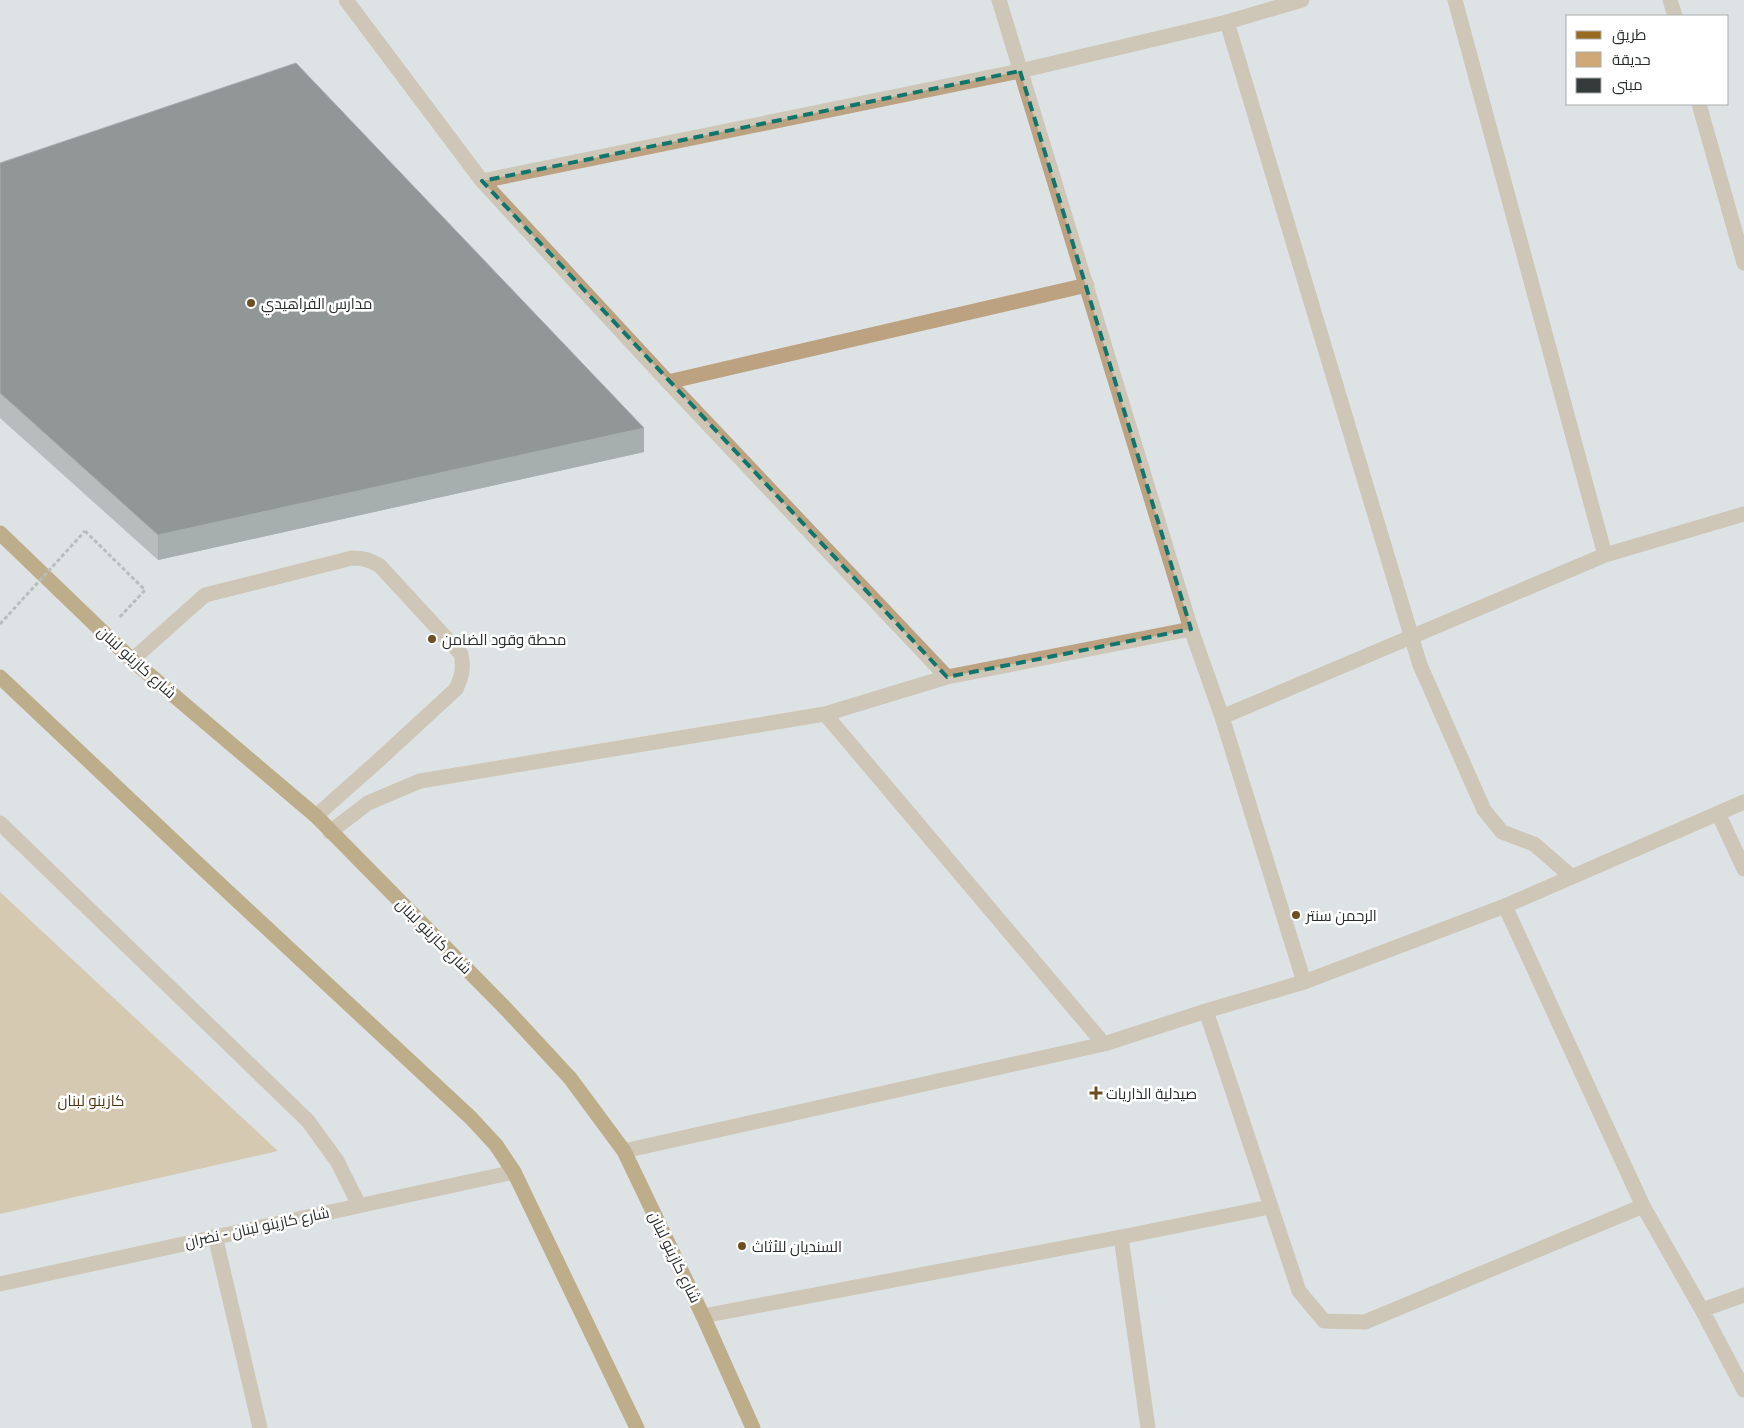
<svg xmlns="http://www.w3.org/2000/svg" width="1744" height="1428" font-family="'IBM Plex Sans',Cairo,sans-serif">
<rect width="100%" height="100%" fill="#dde3e4"/>
<path fill="#cfa875" d="M0,892l278,259 -278,63z"/>
<g fill="none" stroke-linecap="round" stroke-linejoin="round">
<path stroke="#8b9090" stroke-width="3" stroke-dasharray="4 2.5" stroke-linecap="butt" d="M85,531l60,59 -25,27"/>
<path stroke="#bca280" stroke-width="15" d="M346,0l136,181 186,201 279,295
M999,0l192,629 31,88 82,265
M1455,0l150,555
M1670,0l5,16
M1227,22l193,643 64,145 18,22 32,12 38,33
M1699,104l45,159
M482,181l538,-110 207,-49 75,-22
M668,382l419,-97
M132,660l73,-65 147,-37c12,0 18,2 28,8l81,88c3,14 1,22 -5,35l-77,71 -63,56
M825,714l279,330
M1222,717l383,-162 139,-41
M1718,813l26,56
M0,823l308,298 29,40 22,44
M330,832l38,-29 52,-22 405,-67 122,-37 244,-48
M1505,906l138,300 59,104 42,80
M1206,1011l93,280 25,30 41,1 278,-116
M624,1151l480,-107 102,-33 98,-29 201,-76 239,-104
M215,1236l45,192
M1121,1237l27,191
M0,1284l514,-112
M1702,1310l42,-15
M703,1316l418,-79 149,-30"/>
<path stroke="#9a6a21" stroke-width="15" d="M0,533l132,127 184,156 191,194 63,68 54,73 79,165 50,112
M0,677l197,186 274,255 25,27 18,27 123,256"/>
<path stroke="#8b9090" stroke-width="3" stroke-dasharray="4 2.5" stroke-linecap="butt" d="M0,624l85,-93"/>
</g>
<path fill="#898e8f" d="M0,163l644,289 -486,108 -158,-142z"/>
<path fill="#676d6d" d="M644,428v24l-486,108v-25z"/>
<path fill="#353a3a" stroke="#676d6d" d="M296,63l348,365 -486,107 -158,-142v-230z"/>
<path d="M0 0H1744V1428H0ZM1020,71l171,558 -244,48 -465,-496z" fill="#dde3e4" fill-opacity=".55" fill-rule="evenodd"/>
<path fill="none" stroke="#0f766e" stroke-width="4" stroke-dasharray="10 6" stroke-linejoin="round" d="M1020,71l171,558 -244,48 -465,-496z"/>
<g fill="#6e4f24" stroke="#fff" stroke-width="2">
<circle cx="251" cy="303" r="5"/>
<circle cx="432" cy="639" r="5"/>
<circle cx="1296" cy="915" r="5"/>
<path d="M1093.5 1085.5h5v5h5v5h-5v5h-5v-5h-5v-5h5z"/>
<circle cx="742" cy="1246" r="5"/>
</g>
<g text-anchor="middle" dominant-baseline="central" stroke-width="5" stroke-linejoin="round" paint-order="stroke">
<g font-size="15" fill="#292c2c" stroke="#fff" text-anchor="start">
<text x="261" y="303">مدارس الفراهيدي</text>
<text x="442" y="639">محطة وقود الضامن</text>
<text x="1306" y="915">الرحمن سنتر</text>
<text x="1106" y="1093">صيدلية الذاريات</text>
<text x="752" y="1246">السنديان للأثاث</text>
</g>
<g font-size="15" fill="#292c2c" stroke="#fff">
<text transform="translate(137 662) rotate(42)">شارع كازينو لبنان</text>
<text transform="translate(434 936) rotate(45)">شارع كازينو لبنان</text>
<text transform="translate(257 1227) rotate(-12)">شارع كازينو لبنان - نضران</text>
<text transform="translate(675 1257) rotate(64)">شارع كازينو لبنان</text>
</g>
<g font-size="15" fill="#4e3511" stroke="#fff">
<text x="91" y="1100">كازينو لبنان</text>
</g>
</g>
<rect x="1566" y="15" width="162" height="90" fill="#ffffff" stroke="#a9abab"/>
<rect x="1576" y="31" width="25" height="8" fill="#9a6a21" stroke="#a9abab"/>
<text x="1612" y="40" font-size="15" fill="#292c2c">طريق</text>
<rect x="1576" y="52" width="25" height="15" fill="#cfa875" stroke="#a9abab"/>
<text x="1612" y="65" font-size="15" fill="#292c2c">حديقة</text>
<rect x="1576" y="78" width="25" height="15" fill="#353a3a" stroke="#a9abab"/>
<text x="1612" y="90" font-size="15" fill="#292c2c">مبنى</text>
</svg>
